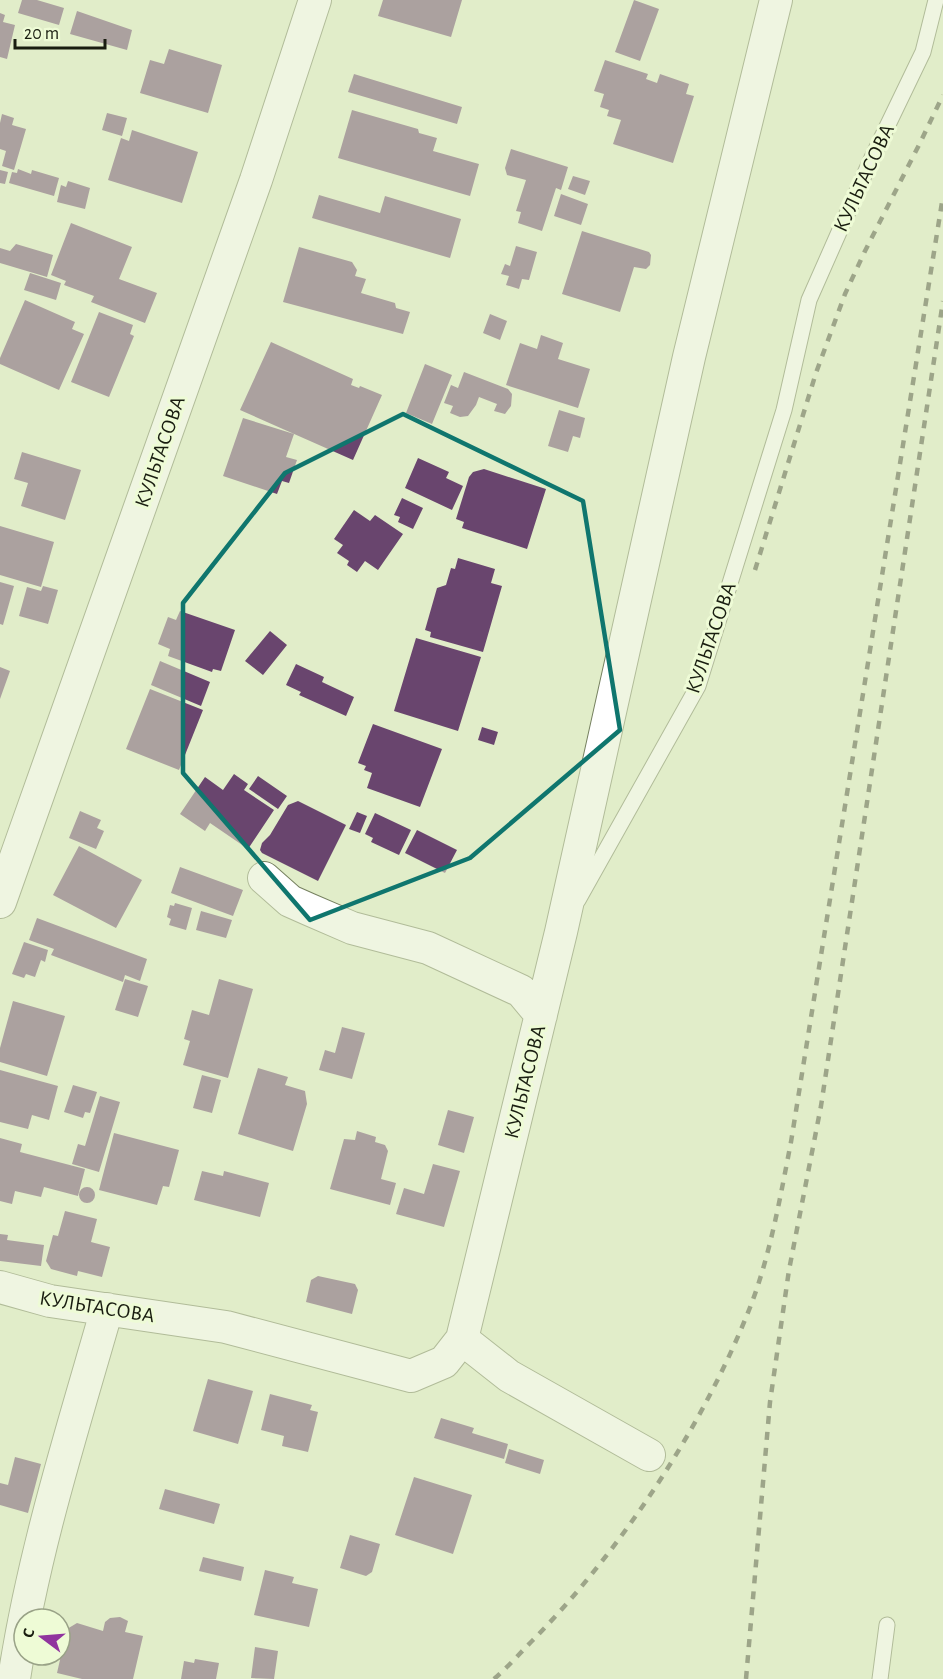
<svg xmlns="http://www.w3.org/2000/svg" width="943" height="1679" font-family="'Alegreya Sans',sans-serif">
<rect width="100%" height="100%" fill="#e1edc9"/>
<path fill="#69456e" d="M22,0h15l27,8 -5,17 -41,-12z
M383,0h79l-11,37 -73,-21z
M634,0l25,9 -19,52 -25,-9z
M77,11l55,19 -5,20 -57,-16z
M0,13l5,2 -2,7 12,3 -8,34 -7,-2z
M169,49l53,16 -14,48 -68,-20 10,-33 14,4z
M605,60l43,14 -2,5 11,4 3,-9 29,10 -3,10 8,2 -21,67 -60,-19 8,-24 -14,-4 2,-6 -9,-3 4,-13 -10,-3z
M354,74l108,33 -5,17 -109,-32z
M352,110l66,19 1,4 18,5 -4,13 46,13 -9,32 -132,-38z
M107,113l20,5 -5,18 -20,-6z
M2,114l12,4 -2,7 14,4 -12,41 -12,-4 4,-15 -6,-2v-26z
M132,130l66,22 -16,51 -74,-23 13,-42 8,3z
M511,149l57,18 -7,23 -5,-2 -14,43 -24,-8 3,-11 -5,-1 10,-31 -19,-5 -2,-7z
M18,169l13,5 1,-4 27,8 -5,18 -45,-13 3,-11 5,1z
M0,170l8,2 -3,12 -5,-1z
M573,176l17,5 -5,14 -17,-6z
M68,181l22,7 -5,21 -28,-7 4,-17 5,2z
M561,194l27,10 -7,21 -27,-9z
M319,195l61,18 5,-17 76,23 -11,39 -138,-40z
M71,223l61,24 -13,32 38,14 -12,30 -54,-21 3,-6 -30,-11 2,-4 -15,-6z
M582,231l67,21 2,3 -1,10 -4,4 -12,-2 -14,45 -58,-18z
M16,244l37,11 -6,22 -47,-14v-15l10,3z
M516,246l21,6 -8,28 -7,-1 -3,10 -13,-4 3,-9 -8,-2 4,-10 5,2z
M299,247l53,15 5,8 -2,6 11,3 -5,14 34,10 1,5 14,4 -7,22 -120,-32z
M30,273l31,10 -5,17 -32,-10z
M25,300l50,22 -3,7 12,5 -25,56 -59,-26v-6z
M99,312l34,13 -3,9 4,2 -25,61 -38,-15z
M490,314l17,7 -7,19 -17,-7z
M541,335l22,8 -5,16 32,10 -12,39 -72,-23 14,-42 17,6z
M271,342l82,37 -2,6 8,3 1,-2 22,9 -29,65 -113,-50z
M425,364l27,11 -20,49 -26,-11z
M464,372l44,17 4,5 -1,12 -6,8 -11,-3 3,-7 -18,-7 -3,8 -8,11 -8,1 -10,-4 3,-7 -9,-3 7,-18 7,3z
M559,410l26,8 -5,20 -7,-2 -5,16 -20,-6z
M243,418l51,16 -8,23 11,3 -8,23 -7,-2 -5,13 -54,-18z
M22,452l59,18 -16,50 -44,-14 7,-23 -14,-4z
M418,458l31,14 -3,6 17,8 -11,24 -47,-22z
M484,469l62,20 -19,60 -65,-21 2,-6 -8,-3 13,-42 4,-5z
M402,498l21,10 -10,21 -15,-7 2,-5 -6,-2z
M354,510l16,11 5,-6 28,19 -25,36 -13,-9 -8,11 -10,-7 2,-4 -12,-8 6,-8 -9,-6z
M0,526l54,16 -13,45 -41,-12z
M458,558l37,11 -4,14 11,3 -19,66 -53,-15 1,-5 -6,-2 12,-42 9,-3 5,-17 4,1z
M0,582l14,4 -11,39 -3,-1z
M43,586l15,4 -10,34 -29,-8 8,-29 14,4z
M180,611l55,19 -14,41 -8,-2 -1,3 -44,-16 2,-7 -12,-5 10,-27 8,3z
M270,631l17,14 -24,30 -18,-14z
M416,638l65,19 -23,74 -64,-20z
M160,661l50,21 -9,24 -50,-21z
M296,664l28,13 -2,5 32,15 -8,19 -47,-21 2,-3 -15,-7z
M0,667l10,4 -10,28z
M150,689l53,21 -24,60 -53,-21z
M373,724l69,25 -22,58 -53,-19 5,-15 -8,-3 2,-4 -8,-3z
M482,727l16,5 -4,13 -16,-5z
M234,774l14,10 -4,6 30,20 -26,39 -38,-26 -5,8 -25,-17 25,-37 18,13z
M258,776l29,20 -9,13 -29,-20z
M298,801l48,24 -28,56 -56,-28 -2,-3 2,-7 8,-8 18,-30z
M80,811l21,9 -4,8 7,3 -8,18 -27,-11z
M357,812l10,4 -7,17 -11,-4z
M375,813l36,17 -12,25 -28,-13 2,-4 -8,-4z
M417,830l40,20 -12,23 -40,-20z
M79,846l63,34 -26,48 -63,-33z
M180,867l63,23 -10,26 -62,-23z
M175,903l17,5 -6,22 -17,-5 2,-6 -4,-2 3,-12 4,1z
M201,911l31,9 -6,18 -30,-8z
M37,918l110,41 -7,22 -15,-6 -2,7 -72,-27 3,-6 -25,-9z
M24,942l24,8 -3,12 -4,-2 -6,17 -9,-3 -2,4 -12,-4z
M125,979l23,7 -10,31 -23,-7z
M219,979l34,10 -25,89 -45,-13 7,-24 -6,-2 8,-29 17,5z
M13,1001l52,15 -18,60 -47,-14v-14z
M342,1027l23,6 -13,46 -33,-9 6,-20 10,3z
M258,1068l30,9 -3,8 20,6 2,13 -14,47 -55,-17z
M0,1070l58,16 -9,34 -17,-5 -4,14 -28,-7z
M202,1075l19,5 -9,33 -19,-5z
M73,1085l24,7 -7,21 -5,-1 -2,6 -19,-6z
M100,1096l20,6 -21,70 -27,-8 6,-20 7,2z
M448,1110l26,7 -10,36 -26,-8z
M357,1131l19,6 -1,5 10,3 3,6 -7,28 15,4 -6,22 -60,-16 14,-50 11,1z
M114,1133l65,17 -10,37 -6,-1 -6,19 -58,-15z
M0,1138l22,6 -2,8 65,17 -7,27 -34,-9 -3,10 -26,-6 -3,13 -12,-3z
M433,1164l27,7 -16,56 -48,-13 8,-26 20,6z
M202,1171l21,5 1,-5 45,12 -9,34 -66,-17z
M79 1195a8 8 0 1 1 16 0a8 8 0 1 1-16 0Z
M65,1211l32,8 -6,23 19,5 -8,30 -24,-6 -1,5 -26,-7 -5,-8 7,-26 5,1z
M0,1234l8,1 -1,5 37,5 -3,21 -41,-5z
M318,1276l37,8 3,6 -6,24 -46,-12 5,-22z
M208,1379l45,12 -15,53 -45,-13z
M270,1394l42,11 -2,5 8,2 -10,40 -26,-6 2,-10 -23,-6z
M441,1418l33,10 -2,5 36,11 -4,15 -70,-21z
M509,1449l35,11 -4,14 -35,-11z
M15,1457l26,7 -13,49 -28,-8v-22l8,2z
M414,1477l58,18 -19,59 -58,-19z
M165,1489l55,15 -6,20 -55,-15z
M350,1535l30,9 -8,28 -6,4 -26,-8z
M203,1557l41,10 -3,14 -42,-10z
M265,1570l29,7 -2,6 26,6 -9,38 -55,-12z
M120,1617l8,4 -3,11 18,4 -10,43h-51l-25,-6 10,-44 10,-6 26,8 2,-9 5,-4z
M255,1647l23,4 -4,28 -23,-1z
M195,1659l24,4 -3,16h-35l3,-18 10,2z"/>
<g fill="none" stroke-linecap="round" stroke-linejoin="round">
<defs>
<path id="lane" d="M578,900l120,-214 86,-276 25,-110 61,-138 53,-110 13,-52
M880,1679l7,-54"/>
<path id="street" d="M264,878l26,23 18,8 44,19 76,20 93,43 20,24
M0,902l256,-722 59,-180
M0,1287l50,14 176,26 185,49 33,-14 18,-23 99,-407 128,-575 87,-357
M462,1339l47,37 140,79
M14,1679c19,-126 58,-248 93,-370"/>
</defs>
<use href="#lane" stroke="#768160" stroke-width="17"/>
<use href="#street" stroke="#768160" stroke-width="34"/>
<use href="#lane" stroke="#fff" stroke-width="15"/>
<use href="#street" stroke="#fff" stroke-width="32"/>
<path stroke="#4a4f3d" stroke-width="4.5" stroke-dasharray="8 8" stroke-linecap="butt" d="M755,570l61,-197 29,-79 20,-43 55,-108 23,-48
M494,1679c14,-12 26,-26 39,-39 89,-91 169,-212 216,-330 21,-53 31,-112 42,-168l152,-946
M746,1679l24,-277 19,-132 32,-164 122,-805"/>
</g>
<path d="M0 0H943V1679H0ZM403,414l180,87 37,229 -150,128 -160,62 -127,-147v-170l102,-130z" fill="#e1edc9" fill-opacity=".55" fill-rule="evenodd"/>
<path fill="none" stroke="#0f766e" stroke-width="4.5" stroke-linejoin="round" d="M403,414l180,87 37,229 -150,128 -160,62 -127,-147v-170l102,-130z"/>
<g text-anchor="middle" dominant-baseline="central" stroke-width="6" stroke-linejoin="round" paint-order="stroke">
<g font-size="21" fill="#191d10" stroke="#eefbd6">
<text transform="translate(864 178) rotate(-65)">КУЛЬТАСОВА</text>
<text transform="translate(160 452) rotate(-71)">КУЛЬТАСОВА</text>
<text transform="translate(711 638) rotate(-71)">КУЛЬТАСОВА</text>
<text transform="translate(525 1082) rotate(-76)">КУЛЬТАСОВА</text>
<text transform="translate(97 1307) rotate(9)">КУЛЬТАСОВА</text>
</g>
</g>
<g transform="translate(42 1637) rotate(286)"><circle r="28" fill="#eefbd6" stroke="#99a287" stroke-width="1.5"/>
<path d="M0-4.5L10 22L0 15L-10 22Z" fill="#90349e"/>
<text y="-9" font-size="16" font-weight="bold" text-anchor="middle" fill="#191d10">С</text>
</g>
<path d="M15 39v9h90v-9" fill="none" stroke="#191d10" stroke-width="3"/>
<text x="24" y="39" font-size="18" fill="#191d10" stroke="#eefbd6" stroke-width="4.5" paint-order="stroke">20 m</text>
</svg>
